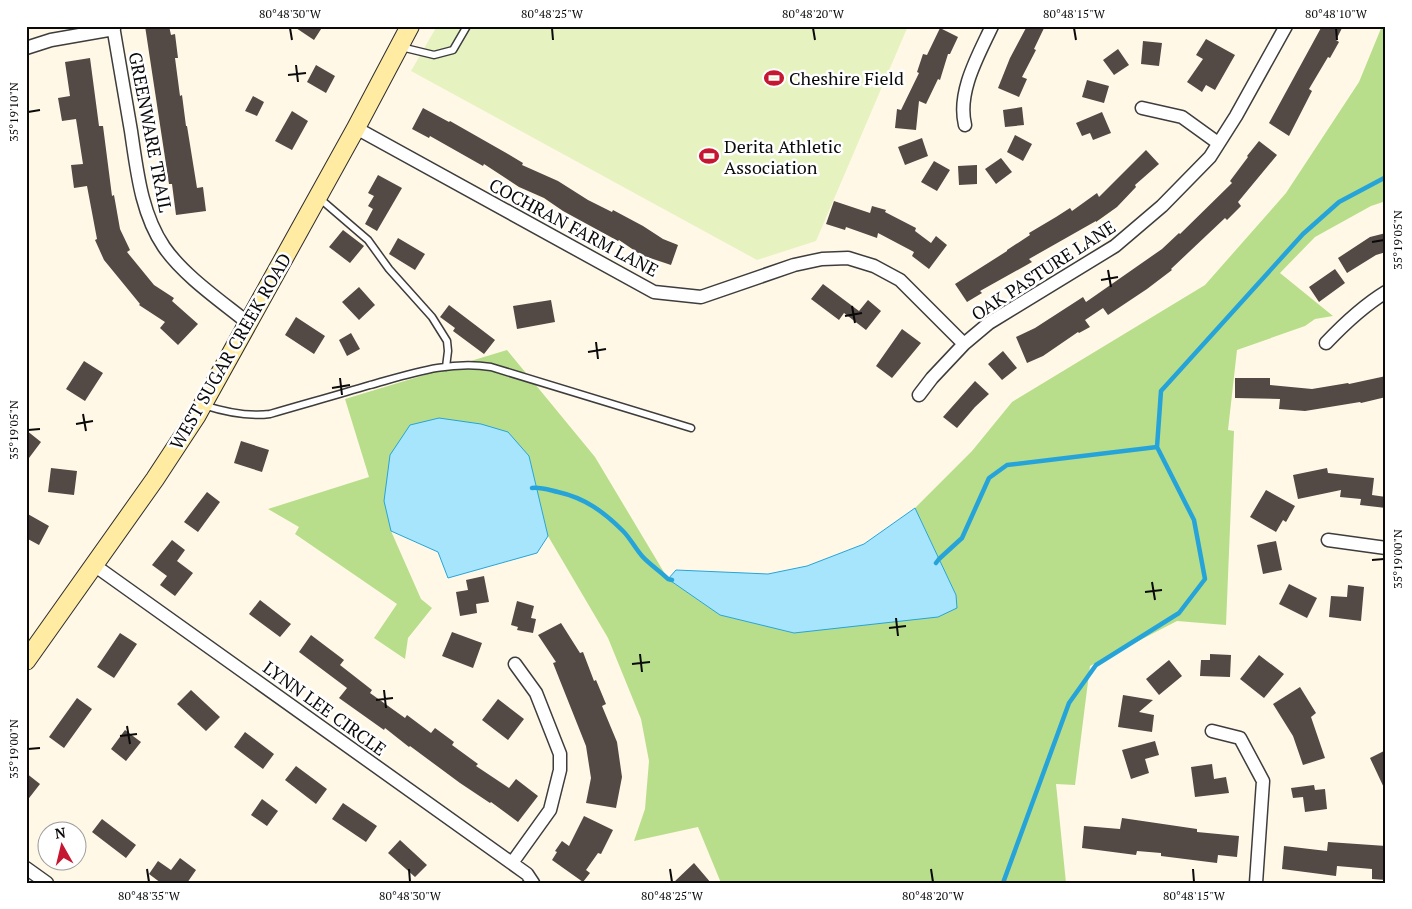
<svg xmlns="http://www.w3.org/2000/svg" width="1412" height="909" font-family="'PT Serif',serif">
<rect width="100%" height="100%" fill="#fff8e7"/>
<path fill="#b9de8b" d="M1382,26h4v175l-15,5 -56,31 -35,36 53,43 -18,3 -10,7 -68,24 -9,80 6,1 -8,194 -49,-4 -87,45 -15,119 -19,-1 10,99h-345l-23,-56 -64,14 11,-32 4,-48 -8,-42 -33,-81 -60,-102 -19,-80 -138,75 30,68 11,9 -24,30 -3,21 -31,-21 23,-34 -102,-70 4,-7 -31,-18 101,-32 -24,-78 162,-49 88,107 73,122 52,36 74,18 162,-38 -41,-87 57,-57 40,-49 193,-117 81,-92 73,-111z"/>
<path fill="#e6f3c0" d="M437,26h471l-92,215 -59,19 -346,-189z"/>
<path fill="#a6e5fc" stroke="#26a4d9" d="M439,418l42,6 27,8 21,24 19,80 -11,17 -89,25 -10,-26 -47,-21 -7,-30 6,-46 20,-30z
M915,508l41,87 1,13 -19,9 -144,16 -74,-18 -52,-36 8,-9 92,4 39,-8 57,-22z"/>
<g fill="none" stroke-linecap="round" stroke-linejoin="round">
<path stroke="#26a4d9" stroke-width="4.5" d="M532,488c9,-1 17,2 26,4 27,6 46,20 65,39 7,7 12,17 19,25 7,8 18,15 26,23l4,1
M936,563l3,-4 23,-21 27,-60 18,-13 150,-18
M1003,883l66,-180 27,-38 83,-52 26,-34 -11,-59 -37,-73 4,-56 142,-157 36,-32 47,-25"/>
</g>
<path fill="#534945" d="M145,26h24l2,9 4,-1 3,24h-3l5,38 2,-1 4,31h1l10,62 6,-1 3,24 -30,4 -4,-31h-3z
M293,26h30l-9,14z
M1027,26h18l-11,23 2,1 -14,27 5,2 -8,18 -21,-9 12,-30z
M1322,26h21l-7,14 3,2 -9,16 -2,-1 -19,32 3,2 -23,45 -20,-13z
M940,28l18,9 -8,17h-2l-8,26 -2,-1 -12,25 -7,-3 -3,29 -21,-2 2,-19 4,1 18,-37 -2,-1 6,-18 4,1z
M1206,39l29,16 -20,35 -9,-5 -4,7 -15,-10 16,-23 -7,-4z
M1143,41l19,2 -3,23 -18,-2z
M1118,49l11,16 -15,10 -11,-15z
M90,58l9,68h4l9,70 2,-1 6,34 10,21 -3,2 27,33 20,13 -2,3 26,23 -20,21 -18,-17 5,-6 -26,-17 1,-1 -36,-44 -9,-20 2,-1 -10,-53 -13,2 -3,-23 12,-1 -7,-45 -14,2 -4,-23 12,-2 -5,-34z
M316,65l19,11 -9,17 -19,-11z
M1087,80l22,6 -5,17 -22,-6z
M253,96l11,6 -7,14 -12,-5z
M1022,107l2,18 -19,2 -2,-17z
M423,108l26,14 1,-1 58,33 15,9 -1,2 36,16 30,19 24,12 1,-2 30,16 20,13 15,6 -7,20 -30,-10 -22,-15 -1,1 -55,-30 -19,-13 -25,-11 -35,-23 -1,2 -53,-30 -1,2 -17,-9z
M292,111l16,10 -16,29 -17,-9z
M1102,112l9,21 -18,7 -3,-7 -8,3 -6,-13z
M1015,135l17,9 -9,17 -16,-9z
M922,138l6,18 -23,9 -7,-18z
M1259,141l18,14 -39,47 3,4 -14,14 -2,-2 -54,51 1,1 -25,19 -39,26 -5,-7 -18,12 5,7 -11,6 -1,-1 -35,24 -16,7 -11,-26 19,-9 48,-31 3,5 76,-53 17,-16 1,1 52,-51 -2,-2 18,-24 -1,-1z
M1146,150l13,14 -24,21 1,2 -19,20 -21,15v-1l-67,38 3,3 -52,29 2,2 -15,9 -12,-18 52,-33v-1l23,-15 -1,-2 27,-16 14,-9 2,3 25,-18 2,4z
M1001,158l11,14 -16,12 -11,-15z
M934,161l16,9 -13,21 -16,-9z
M977,165v19l-18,1 -1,-19z
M378,175l24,13 -25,43 -12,-7 8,-15 -5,-3 6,-10 -6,-3z
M834,201l36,12 2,-7 14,4 -1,2 31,16 -1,3 16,12 5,-7 11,9 -18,24 -17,-13 2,-4 -36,-19 -1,5 -31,-11 -1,3 -19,-6z
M343,230l21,16 -14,17 -21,-16z
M1386,233v19l-10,3 -29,18 -9,-15 32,-21z
M398,238l27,16 -10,16 -26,-16z
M1335,269l10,14 -26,19 -10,-15z
M823,284l36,27 9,-11 13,11 -15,19 -22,-17 -5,7 -28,-21z
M359,287l16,18 -16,15 -17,-18z
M551,300l4,22 -38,7 -4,-23z
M449,305l46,35 -11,14 -31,-23 2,-3 -15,-11z
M296,317l29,19 -11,18 -29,-19z
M902,329l19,14 -29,35 -16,-12z
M351,333l9,16 -13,7 -8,-16z
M1003,351l14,17 -15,12 -14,-16z
M84,361l19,12 -18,28 -19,-12z
M1386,376v21l-25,6 -1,-1 -55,9 -26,-2 1,-10 -45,-1v-20h35v7l42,4 36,-6 1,1z
M975,381l14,13 -14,13 -18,21 -14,-11z
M26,430l15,12 -15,20z
M241,441l28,9 -7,22 -28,-9z
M51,468l26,3 -3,24 -26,-3z
M1327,468l1,5 46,5 -2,17 14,2v11l-26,-3 1,-6 -21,-2 1,-7 -43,9 -5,-24z
M1266,490l29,16 -9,16 -3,-2 -7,12 -26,-15z
M207,492l13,10 -22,30 -14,-10z
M26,513l23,13 -10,19 -13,-7z
M172,540l13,10 -8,11 16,12 -18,23 -15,-11 7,-9 -15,-11z
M1276,541l6,29 -19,4 -6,-29z
M484,576l5,26 -13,2 1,9 -17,3 -4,-24 12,-2 -2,-10z
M1289,584l28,14 -10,20 -28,-14z
M1348,585l16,2 -3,34 -32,-4 2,-21 16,1z
M260,600l31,24 -11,13 -31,-23z
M517,601l17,5 -3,12 5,1 -3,14 -16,-3 1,-3 -7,-2z
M561,623l19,30 3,-1 11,29 2,-1 10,24 -4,2 15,36 5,35 -6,31 -30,-5 5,-25 -5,-32 -33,-83 3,-1 -18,-27z
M452,632l30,11 -9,25 -31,-12z
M120,633l17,11 -23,34 -17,-11z
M311,635l33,25 -4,5 32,25 -2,3 35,25 2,-3 24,18 4,-5 19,14 -2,3 26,19 -2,2 33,22 7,-9 22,17 -20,26 -27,-20 -1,1 -30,-20 -50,-37 -1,1 -24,-19 -1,2 -45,-32 8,-10 -48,-36z
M1210,654l21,1 -1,22 -30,-1 1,-16h9z
M1259,655l25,19 -20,24 -24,-19z
M1169,660l13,16 -23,19 -13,-16z
M1300,687l16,26 -5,4 14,41 -22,7 -10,-29 -20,-32z
M191,690l29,27 -14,14 -29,-27z
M1123,695l30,5 -14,12 15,3 -2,17 -34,-5z
M77,698l15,11 -28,39 -15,-11z
M498,699l26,20 -16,21 -26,-20z
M125,730l16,12 -15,19 -15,-12z
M245,732l29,22 -11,15 -29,-22z
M1155,741l4,14 -14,4 4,14 -18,6 -9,-29z
M1386,750v42l-16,-34z
M1212,764l2,15 12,-2 3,16 -34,4 -4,-30z
M296,766l31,23 -11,15 -31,-24z
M26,773l14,11 -14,18z
M1314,785l1,5 10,-1 2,20 -22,3 -2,-15 -10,1 -2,-10z
M262,799l16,12 -11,15 -16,-11z
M343,803l34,23 -11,16 -34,-23z
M584,816l29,14 -12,24 -3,-1 -12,17 4,3 -7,9 -31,-22 5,-8 -2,-1 7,-10 7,5z
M1122,818l75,11v3l42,4 -2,21 -19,-2 -1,8 -56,-7v-3l-24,-2 -1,4 -54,-7 2,-22 36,3z
M102,819l34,26 -10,13 -34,-26z
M400,840l27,25 -12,12 -27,-24z
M1328,842l58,4v34l-14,-1v-10l-35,-3 -1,10 -54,-7 2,-23 43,5z
M180,858l16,12 -9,13h-26l-12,-9 9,-13 13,9z
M694,863l17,20h-38z"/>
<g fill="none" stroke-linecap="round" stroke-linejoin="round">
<defs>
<path id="service" d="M401,47l33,8 19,-5 14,-24
M318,197l50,43 21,29 43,48 15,24 1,10 -2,16
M203,405c22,7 45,12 67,9 34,-10 67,-19 100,-29 40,-11 80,-25 121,-18l200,61"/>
<path id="minor" d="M113,26c6,35 12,70 18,105 6,40 10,82 33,116 20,29 57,54 84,76
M26,48l25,-8 63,-11
M1142,108l40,9 36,26
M965,125c-8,-33 13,-69 27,-99
M356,128l298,164 47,5 93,-32 28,-6 26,-1 26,8 26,14 64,64
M1326,343c19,-20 37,-37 60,-51
M919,395l13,-17 32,-34 25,-21 126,-77 47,-40 48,-49 26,-41 50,-90
M1328,540l58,8
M94,565l433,309 6,9
M1212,731l28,7 23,43 -7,102
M512,863l38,-53 10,-40v-16l-24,-61 -21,-29
M26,868l21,15"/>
<path id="secondary" d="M26,661l129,-182 42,-64 159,-287 54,-102"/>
</defs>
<use href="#service" stroke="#3d3d3d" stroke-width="9"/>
<use href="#minor" stroke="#3d3d3d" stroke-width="15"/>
<use href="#secondary" stroke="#2c2c2c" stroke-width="20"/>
<use href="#service" stroke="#fff" stroke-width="6"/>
<use href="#minor" stroke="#fff" stroke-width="12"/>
<use href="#secondary" stroke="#ffeba2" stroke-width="18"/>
</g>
<path fill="none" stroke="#0a0a0a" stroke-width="2" d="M290,28l2,12M552,28l1,12M813,28l2,12M1074,28l2,12M1336,28l1,12M296,65l2,17M288,75l18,-2M28,112l12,-2M1372,242l12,-2M1108,270l3,17M1101,280l17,-3M852,306l3,17M845,316l17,-3M596,342l2,17M588,352l18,-3M340,378l2,17M332,388l18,-3M83,414l3,17M76,424l17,-3M28,430l12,-1M1372,560l12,-1M1152,582l3,18M1145,592l17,-2M896,618l2,18M889,628l17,-2M640,654l2,18M632,664l18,-2M384,690l2,18M376,700l17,-2M127,726l3,18M120,736l17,-2M28,749l12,-1M147,869l2,13M409,869l1,13M670,869l2,13M931,869l2,13M1193,869l1,13"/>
<defs>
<symbol id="stadium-bare" viewBox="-9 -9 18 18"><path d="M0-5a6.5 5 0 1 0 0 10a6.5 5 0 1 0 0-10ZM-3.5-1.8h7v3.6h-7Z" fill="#c51731" stroke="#fff" stroke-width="2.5" paint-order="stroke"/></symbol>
</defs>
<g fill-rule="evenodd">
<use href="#stadium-bare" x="760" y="64" width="28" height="28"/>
<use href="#stadium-bare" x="695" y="142" width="28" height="28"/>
</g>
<g text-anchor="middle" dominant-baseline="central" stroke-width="5" stroke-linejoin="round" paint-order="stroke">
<g font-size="18" fill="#0a0a0a" stroke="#fff" text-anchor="start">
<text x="789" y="78">Cheshire Field</text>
<text x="724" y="146">Derita Athletic<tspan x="724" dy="21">Association</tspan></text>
</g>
<g font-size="18" fill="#0a0a0a" stroke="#fff">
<text transform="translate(151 132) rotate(79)">GREENWARE TRAIL</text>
<text transform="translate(574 227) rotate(28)">COCHRAN FARM LANE</text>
<text transform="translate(1043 270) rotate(-33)">OAK PASTURE LANE</text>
<text transform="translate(230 351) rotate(-60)">WEST SUGAR CREEK ROAD</text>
<text transform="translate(325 708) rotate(36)">LYNN LEE CIRCLE</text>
</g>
</g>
<rect width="1412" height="909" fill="none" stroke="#ffffff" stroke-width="55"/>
<g transform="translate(62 846) rotate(352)"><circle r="24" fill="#ffffff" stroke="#9d9d9d"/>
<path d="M0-4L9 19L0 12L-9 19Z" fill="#c51731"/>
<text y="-8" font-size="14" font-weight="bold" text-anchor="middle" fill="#0a0a0a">N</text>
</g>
<rect x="28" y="28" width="1356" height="854" fill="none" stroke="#0a0a0a" stroke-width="2"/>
<g font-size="12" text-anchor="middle" fill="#0a0a0a">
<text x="290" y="18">80°48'30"W</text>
<text x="552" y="18">80°48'25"W</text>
<text x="813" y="18">80°48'20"W</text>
<text x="1074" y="18">80°48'15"W</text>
<text x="1336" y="18">80°48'10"W</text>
<text transform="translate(14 112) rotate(-90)" y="4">35°19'10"N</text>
<text transform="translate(1398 240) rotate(-90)" y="4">35°19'05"N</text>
<text transform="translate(14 430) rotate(-90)" y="4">35°19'05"N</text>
<text transform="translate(1398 559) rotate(-90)" y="4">35°19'00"N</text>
<text transform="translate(14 749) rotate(-90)" y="4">35°19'00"N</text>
<text x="149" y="900">80°48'35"W</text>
<text x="410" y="900">80°48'30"W</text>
<text x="672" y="900">80°48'25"W</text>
<text x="933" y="900">80°48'20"W</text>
<text x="1194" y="900">80°48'15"W</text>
</g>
</svg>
